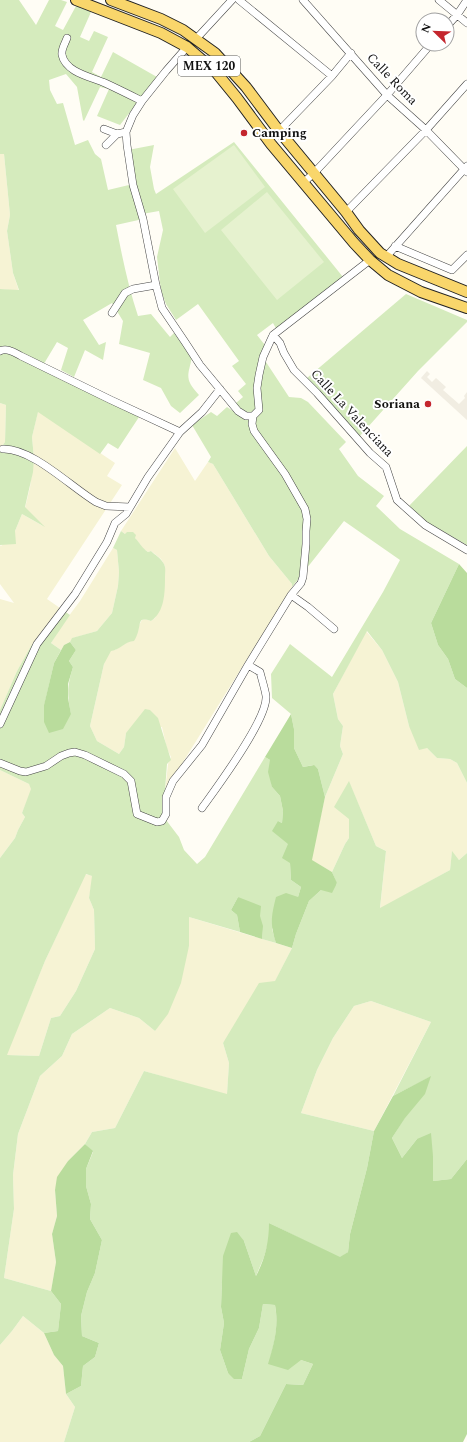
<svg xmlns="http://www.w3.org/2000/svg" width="467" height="1442" font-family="Spectral,serif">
<rect width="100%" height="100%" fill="#fffdf5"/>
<path fill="#f6f3d4" d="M0,154h4l6,61 -3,16 6,42 6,18 -19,-2z
M0,403l6,2 -1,37 -5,7z
M38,411l77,52 -8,13 15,9 -75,114 13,9 -8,12 -21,26 -14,25 -17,39v-111l14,4 -14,-19v-39l1,1 14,-15 7,-17 21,12 -18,-18 5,-21 4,-28 -2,-22z
M175,448l20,33 13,-19 5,2 56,92 23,28v3l-127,204 3,-27 3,-7 -4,-8 -5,-22 -36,6 -2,14 -5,7 -22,-13 -7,-15 14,-62 2,-7 5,-7h4l14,-9 9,-10 1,-6 3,-5 3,-1 6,2 4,-3 8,-18 2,-34 -4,-7 -10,-8 -3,1 -6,-4 -2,-4 -5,-6 -10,-4 -4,-3z
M113,548l4,2 2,22 -1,14 -6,27 -15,18 -24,7 -3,4 -6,3 -3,5 -10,-7 11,-18 18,-24z
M366,631l16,19 16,32 11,44 18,22 10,10 13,1 7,4 10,20v70l-8,7 -7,-8 -2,18 -70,39 6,-58 -10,-5 -27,-64v56l-4,6 -13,28 -21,-12 14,-63 18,-43 -3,-8 3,-20 -5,-7 -5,-25z
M0,770l29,14 3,5 -10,24 3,4 -7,13 -3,8 -15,20z
M85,874l8,2 -4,22 5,12 1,39 -19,42 -16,25 -9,2 -12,38 -33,-1 39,-94z
M189,917l103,31 -17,34 -52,61 6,20 -2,32 -83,-24 -29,57 -23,4 -7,12 -17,17 -13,29 2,26 -5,18 4,28 -5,29 -47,-13 10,-69 -1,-34 5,-41 22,-58 22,-20 10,-22 38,-26 29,10 16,13 34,-85z
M371,1001l60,21 -57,109 -73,-18 16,-43 16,-32 21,-32z
M23,1316l21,17 10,22 9,11 3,28 9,13 -11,35h-64v-97l12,-14z"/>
<path fill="#d5ebbd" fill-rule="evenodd" d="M0,0h19l17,25 13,-25h12l6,2 -12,24 8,4 13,-24 15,6 -11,25 9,4 5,-10 14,6 -16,35 9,5 12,-25 44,25 -37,48 -23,-9 12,-27 -9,-2 -16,34 -1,-1 -6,-33 -11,-13 -17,6 1,10 7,14 6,-1 12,42 13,-5 7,14 6,5 7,31 25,-6 -5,-34 26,-5 -4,22 4,22 2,5 78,-52 113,140 -69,50 -5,-9 -16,12 11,14 -4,10 25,38 12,1 7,4 38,40 -7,7 19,27 26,20 -8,10 24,23 59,35 -28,59 7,22 10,14 7,20 12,9v95l-10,-20 -7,-4 -13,-1 -10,-10 -8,2 -10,-24 -11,-44 -16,-32 -15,-19 -34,63 5,25 5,7 -3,20 3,8 -18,43 -7,-28 -5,-4 -10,2 -9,-19v-19l-3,-15 -19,-16 -1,-24 19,-30 42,33 51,-85 17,-32 -56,-39 -52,66v-3l-23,-28 -56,-92 -5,-2 3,-5 -19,-32 19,-13 6,4 10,-9 6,4 5,-4 -2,-4 7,-6 -5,-6 8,-7 -14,-18 7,-5 -41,-57 -22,16 -10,-16 -5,-13 -4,-34 6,-27 -4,-19 -17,3 1,5 -27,6c6,31 12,61 22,91l13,-2 19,23 4,-4 18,24c-4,19 -8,22 7,38l-19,18 -9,-7 -10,-18 -18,-8 7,-27 -31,-9 4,-23 -11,-18 -29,17 16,25 7,-3 -3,18 -18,-10 -11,27 -13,-7 7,-22 -11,-6 -15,25 99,47 -23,35 -10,-6 -8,11 -62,-42 -6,25 2,22 -1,13 -8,35 20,20 -23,-13 -7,17 1,13 -16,1v-96l5,-7 1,-37 -6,-2v-114l19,1 -6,-17 -6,-42 3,-16 -6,-61h-4z
M406,294l61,26v2l-49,49 -59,66 -52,-59z
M467,446v99l-44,-25 -15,-13z
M121,531l4,3 2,-2h6l3,3 -1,3c5,5 7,10 13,14l3,-1c4,4 10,7 13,13 2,4 1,8 1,13 0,14 0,35 -14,44 -13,-4 -10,1 -13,11 -1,3 -2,6 -4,9 -9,0 -14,9 -23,10l-7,13 -14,62 7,15 22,13 5,-7 2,-14 19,-24 5,1 8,8 13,42 -4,4 -4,52 16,21 5,13 13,14 8,-7 60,-100 5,3 2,27 8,9 3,15 -1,12 -4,-2 11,23 2,36 10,7 -3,10 -26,32 4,14 -14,-4c2,-26 -6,-26 -24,-42l-7,13 6,5 3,17 -51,-15v29l-8,37 -13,31 -13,17 -16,-13 -29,-10 -38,26 -10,22 -22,20 -22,58 -5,41 1,34 -10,69 47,13 10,13 -3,27 -14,2 -21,-17 -11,15 -12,14v-487l15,-20 3,-8 7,-13 -3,-4 9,-24 -2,-5 -29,-14v-60l17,-39 14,-25 21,-26 8,-12 10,7 -19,28 10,7 -7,13 -10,43v16l27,-8c-4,-21 -4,-27 2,-47l-4,-6 7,-11 -6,-8 2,-4 25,-7 15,-18 6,-27 1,-14 -2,-22 -4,-2zM86,874l6,2 -3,22 5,12 1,39 -19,42 -16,25 -9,2 -12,38 -32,-1 38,-94z
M349,781l27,65 10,5 -6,57 70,-38 2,-19 7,9 8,-7v306l-16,20 -18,2v-25l-16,-17 -15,19 -10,-20 38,-61 -37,19 38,-74 -60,-21 -17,5 -21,32 -16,32 -16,43 73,18 -7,37 -17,66 -2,18 -8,6 -71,-35v17l-5,17 -8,19 -12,-35 -22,41 -1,25 3,16 -4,27 8,23 14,6 7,-30 10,-21 4,-24 12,1c4,22 -1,38 -6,59l32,-4 12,4 -10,21 -17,-1 -26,52 -11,6h-185l11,-35 -9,-13 15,-8 2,-20 12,-9 4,-14 -17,-7 -1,-20 6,-24 8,-19 7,-33 -12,-21 1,-15 -5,-18v-17l7,-17 -8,-8 7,-12 23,-4 29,-57 83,23 2,-31 -6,-20 36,-60 16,-2 17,-33 4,-14 13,-33 12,-11 16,-6 -5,-12 13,-28 4,-6v-19l-15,-12z"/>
<path fill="#b9dc9c" d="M459,564l8,9v115l-12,-9 -7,-20 -10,-14 -7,-22z
M70,642l6,8 -7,11 4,6 -5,17v14l3,16 -8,15 -14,4 -5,-11v-17l10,-42 10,-18z
M291,714l3,15v19l9,19 11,-2 4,4 7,28 -13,63 20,12 5,11 -5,10 -11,-3 -12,11 -13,33 -4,14 -16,-5c-6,-19 -5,-26 0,-46l10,-4 12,4 3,-10 -10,-7 -1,-17 -8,-5 6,-14 -16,-13 6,-10 4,2 1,-12 -3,-15 -8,-9 -4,-15 2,-12 -5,-3z
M238,897l23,9 -1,10 3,10 -1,13 -22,-7 -3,-17 -6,-5z
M431,1076l-6,18 -20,24 -13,20 10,20 15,-19 14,-6 2,23v25l18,-2 16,-20v275l-4,8h-214l11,-6 26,-52 17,1 10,-21 -12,-4 -13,10 -20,-6c6,-20 11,-38 7,-59l-12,-1 -4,24 -10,21 -7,30h-8l-6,-6 -8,-23 4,-27 -3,-16 2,-51 8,-23 6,-1 7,9 12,35c9,-17 13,-34 13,-53l71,34 8,-5 2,-18 17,-66 7,-37 19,-35z
M85,1144l8,7 -7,18v17l5,18 -1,15 12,21 -7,33 -8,19 -6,24 1,20 17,7 -4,14 -12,9 -2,20 -15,8 -3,-28 -9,-11 -10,-22 14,-2 3,-27 -10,-13 5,-29 -4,-28 5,-18 -2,-26 2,-13 11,-16z"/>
<path fill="#e6f2cf" d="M234,145l31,42 -60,46 -32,-44z
M267,192l57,70 -47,38 -56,-70z"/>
<path fill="#f1ede2" d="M427,371l3,3 -3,3 5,5 4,-4 10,9 -3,3 16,14 6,-6 -1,-2 3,-4v28l-46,-42z"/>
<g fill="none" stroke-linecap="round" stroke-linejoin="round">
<defs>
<path id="street" d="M239,0l93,76
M303,0l84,95 39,35 41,42
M439,0l28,23
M447,26l10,-11 10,-15
M67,38c-2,6 -6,11 -5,17 4,18 30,22 43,28 13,6 25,12 37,18
M196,39l36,-39
M187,47l-21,24 -24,30 -9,14 -7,17 1,13 6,40 10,34 13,66 6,23 23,34 15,23 38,46 8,5h7l6,-6 -2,-22 2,-13 4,-18 10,-22 97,-75
M104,129l13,5 9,-2
M279,131l53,-55 19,-23
M106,145l11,-11
M303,183l11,-10 73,-78 44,-51
M346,212l80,-82 41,-46
M395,246l57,24 15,-15
M386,257l81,-91
M112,313l13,-20 8,-4 23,-4
M273,335l7,8 4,10 10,17 23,23 53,60 16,14 11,33 28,25 42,25
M0,351c7,-4 15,2 21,5l90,44 69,32
M3,449c29,-1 68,38 93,53l10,4 24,1
M291,595l17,12 26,22
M0,724l37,-80 38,-50 32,-52 8,-19 11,-9 22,-37 32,-45 22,-20 18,-23
M0,763l20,8 6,1 20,-6 15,-10 8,-3 6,-1 10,3 39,19 7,7 6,33 20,8 5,-1 4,-7v-17l7,-16 29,-36 46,-80 43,-70 10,-12 2,-6 3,-33v-13l1,-12 -2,-10 -20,-35 -31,-43 -2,-7 1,-8
M202,808c15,-21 66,-89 64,-112 -1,-7 -4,-16 -6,-24l-12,-7"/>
<path id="primary" d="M76,0l85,33 26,14 28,24 22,27 34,46 83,99 16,17 18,15 33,17 46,16
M111,0l50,19 22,11 32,23 31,34 33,44 67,81 13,18 21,23 18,11 69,28"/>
</defs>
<use href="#street" stroke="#444" stroke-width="8"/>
<use href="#primary" stroke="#222" stroke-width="12"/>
<use href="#street" stroke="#fff" stroke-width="7"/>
<use href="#primary" stroke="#f9d66b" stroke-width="10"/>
</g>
<g fill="#c4262e" stroke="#fff" stroke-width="1.5">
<circle cx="244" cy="133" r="4"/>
<circle cx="428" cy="404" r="4"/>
</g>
<g text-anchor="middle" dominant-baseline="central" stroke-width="4" stroke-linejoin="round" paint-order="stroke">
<rect fill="#fff" stroke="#585858" stroke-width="1" x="178" y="56" width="62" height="20" rx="3"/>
<g font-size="12" font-weight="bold" fill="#111">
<text x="209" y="66">MEX 120</text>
</g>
<g font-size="13" fill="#111" stroke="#fff">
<text transform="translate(392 79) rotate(46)">Calle Roma</text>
<text transform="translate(352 413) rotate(47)">Calle La Valenciana</text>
</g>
<g font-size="13" font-weight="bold" fill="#111" stroke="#fff" text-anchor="start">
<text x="252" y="133">Camping</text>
<text x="420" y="404" text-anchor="end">Soriana</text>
</g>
</g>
<g transform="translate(435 32) rotate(293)"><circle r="19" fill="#ffffff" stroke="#a0a0a0"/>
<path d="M0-3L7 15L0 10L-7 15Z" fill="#c4262e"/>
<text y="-6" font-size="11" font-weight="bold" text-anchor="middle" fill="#111111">N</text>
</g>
</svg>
